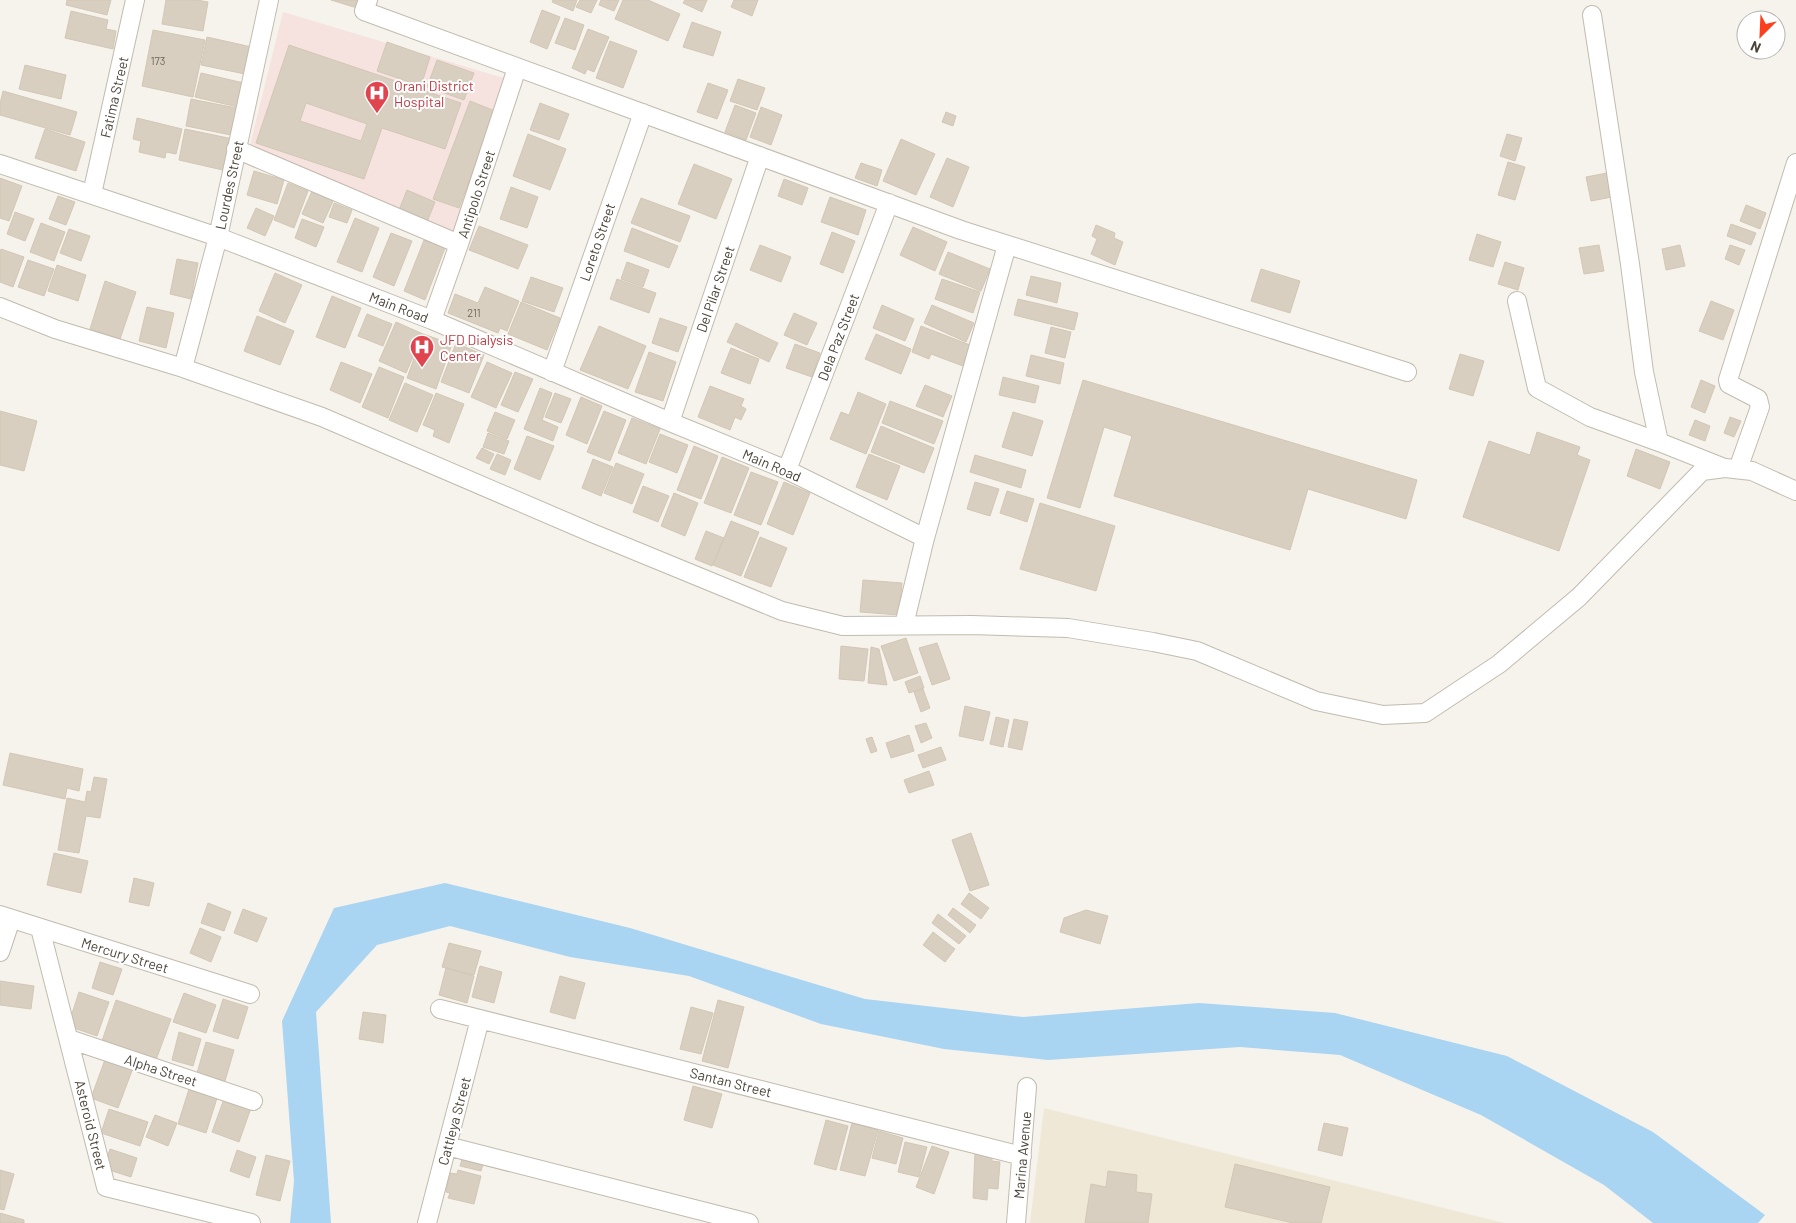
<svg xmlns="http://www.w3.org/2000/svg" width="1796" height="1223" font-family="Barlow,sans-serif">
<rect width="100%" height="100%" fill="#f6f3ec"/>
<path fill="#efe8d6" d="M1044,1108l460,115h-474z"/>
<path fill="#f6e3e0" d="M283,12l224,67 -51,157 -207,-87z"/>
<path fill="#a9d4f2" d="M445,883l185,45 235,71 158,18 176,-14 136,10 172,43 146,76 112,83 -7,8h-105l-49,-38 -123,-70 -141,-60 -100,-8 -192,13 -104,-11 -123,-25 -132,-48 -119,-19 -120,-31 -73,19 -61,67 15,211h-41l4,-42 -12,-160 52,-113z"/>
<path fill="#d8cfc1" stroke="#d3c7b4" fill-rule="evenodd" d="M67,0h44l-4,15 -41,-10z
M166,0h31l11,2 -5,29 -41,-7z
M331,0h28l-2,8z
M553,0h24l-4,11 -21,-9z
M580,0h17l-6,13 -15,-6z
M601,0h18l-5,11 -15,-6z
M623,0h25l32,14 -12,27 -53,-22z
M685,0h22l-5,12 -19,-9z
M734,0h24l-6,16 -21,-9z
M542,10l18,7 -13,32 -17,-7z
M71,11l37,9 -2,9 10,2 -3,18 -48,-11z
M565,18l19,7 -9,25 -20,-7z
M692,22l29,10 -8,24 -30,-9z
M588,29l21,8 -15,35 -7,-3 -2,5 -13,-6z
M153,30l52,10 -12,57 -51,-11z
M207,37l49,11 -6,27 -49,-10z
M610,41l27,10 -14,37 -27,-10z
M387,42l43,15 -9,29 -44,-15z
M289,45l172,58 -16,46 -63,-21 -18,51 -108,-36zM306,103l61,21 -6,17 -61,-20z
M437,60l37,13 -10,27 -37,-13z
M25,65l41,10 -5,24 -42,-10z
M201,73l47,11 -6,24 -47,-11z
M738,79l27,9 -8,22 -27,-9z
M708,83l20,7 -11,29 -20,-7z
M3,91l74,21 -7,23 -70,-20v-11z
M191,99l50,10 -5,27 -50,-10z
M470,101l25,10 -36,97 -26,-9z
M540,103l29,11 -10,26 -29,-10z
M735,105l21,8 -10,27 -21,-8z
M761,107l21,8 -11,30 -21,-8z
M946,112l10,4 -3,10 -11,-4z
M137,118l45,11 -6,25 -10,-2 -1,6 -26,-6 2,-11 -8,-2z
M45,129l40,13 -9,29 -41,-13z
M185,129l48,10 -6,32 -48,-11z
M528,134l38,15 -16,41 -37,-14z
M1507,134l15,4 -7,23 -15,-5z
M901,139l34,15 -19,41 -33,-14z
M947,158l22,9 -16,40 -23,-10z
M1508,162l17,5 -10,33 -17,-5z
M861,163l21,7 -5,16 -22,-8z
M694,164l38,15 -16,40 -38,-15z
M254,171l30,9 -7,24 -30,-9z
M1607,173l5,24 -21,4 -5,-24z
M0,178l22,8 -13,35 -9,-3z
M784,179l24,9 -6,17 -24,-9z
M288,183l20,8 -14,37 -20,-8z
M511,187l27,10 -11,31 -27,-9z
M407,190l28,12 -8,20 -28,-12z
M312,191l21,10 -10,22 -21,-9z
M58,196l17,6 -9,23 -17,-6z
M830,197l36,13 -8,25 -37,-13z
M641,198l49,18 -10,26 -49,-19z
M334,203l18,7 -5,13 -18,-6z
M1746,205l20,8 -6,16 -20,-8z
M256,208l18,8 -9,20 -18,-8z
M15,212l19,7 -9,22 -18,-7z
M355,218l24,10 -17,44 -25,-10z
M302,219l22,8 -8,20 -21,-9z
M41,223l24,9 -11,29 -24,-9z
M1731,224l25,9 -5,12 -24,-9z
M1096,225l19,8 -1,5 9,4 -8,23 -24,-11 6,-15 -5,-3z
M479,226l49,19 -10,24 -49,-19z
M913,227l34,15 -12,29 -35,-16z
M632,228l46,18 -9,22 -45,-17z
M69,229l21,7 -9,25 -21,-8z
M832,232l23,9 -12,32 -23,-9z
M391,233l21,8 -18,45 -21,-9z
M1477,234l24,8 -8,25 -24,-7z
M424,240l21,8 -20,52 -21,-9z
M760,245l31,12 -10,25 -31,-12z
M1599,245l5,26 -20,3 -5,-26z
M1680,245l5,21 -19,4 -4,-21z
M1730,245l15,5 -6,15 -14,-6z
M1,249l23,8 -11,30 -13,-5v-29z
M948,252l42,17 -9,22 -42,-17z
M177,259l21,4 -7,36 -21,-5z
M28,260l26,9 -10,27 -26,-9z
M627,262l22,8 -6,17 -22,-8z
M1505,262l19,6 -6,22 -20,-6z
M57,265l29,10 -8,26 -30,-10z
M1261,269l39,12 -10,32 -39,-12z
M275,273l27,12 -17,38 -26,-12z
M1031,276l30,7 -4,20 -31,-8z
M531,277l32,11 -9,24 -32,-11z
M617,279l39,14 -7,20 -39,-14z
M942,279l38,13 -7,21 -38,-14z
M105,281l31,11 -16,47 -30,-10z
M485,287l34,14 -12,30 -7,-3 -2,5 -50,-20 7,-19 23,9z
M332,296l29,12 -16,40 -29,-11z
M1018,299l60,14 -4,17 -60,-15z
M1711,301l23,9 -11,30 -24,-9z
M521,302l39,16 -13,32 -39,-16z
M882,305l32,14 -9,22 -32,-13z
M932,305l42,18 -8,19 -42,-19z
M147,307l27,6 -8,35 -27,-7z
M794,313l23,10 -10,22 -23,-10z
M367,314l25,10 -9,22 -25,-10z
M257,316l37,15 -14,34 -36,-14z
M660,318l27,9 -9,25 -26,-9z
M396,322l27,12 -17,39 -27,-12z
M736,323l42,20 -9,19 -42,-20z
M599,326l47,20 -18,43 -48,-19z
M921,326l49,19 -7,21 -32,-12 -2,5 -17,-7z
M1051,327l20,5 -6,26 -20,-5z
M423,334l29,10 -16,45 -29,-11z
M876,334l35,15 -10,25 -36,-15z
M456,343l28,12 -15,38 -28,-11z
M795,344l25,9 -8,24 -26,-9z
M731,348l28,11 -9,25 -29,-11z
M649,352l27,10 -13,39 -28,-9z
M1460,354l24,7 -11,35 -24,-7z
M1031,355l33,8 -4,21 -34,-8z
M341,362l31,12 -12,29 -30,-13z
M487,362l25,11 -16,35 -25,-11z
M379,367l25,10 -16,41 -26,-11z
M515,372l18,7 -15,33 -17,-7z
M1003,377l36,9 -4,17 -36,-8z
M1083,380l334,100 -11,39 -98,-30 -18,61 -176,-54 18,-60 -28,-9 -24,81 -33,-10z
M1701,380l14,6 -10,27 -14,-6z
M405,383l28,12 -16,37 -28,-12z
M925,385l27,11 -9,21 -27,-11z
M710,386l34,13 -3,7 5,3 -5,11 -6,-3 -5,13 -32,-13z
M540,388l12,5 -10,27 16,7 -5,14 -29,-12z
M858,392l28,12 -20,50 -36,-15 11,-27 8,3z
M436,393l28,11 -15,39 -16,-7 2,-6 -12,-5z
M555,393l16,6 -10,24 -16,-6z
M581,397l21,9 -15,38 -21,-9z
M890,401l53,20 -9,23 -52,-21z
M0,411l37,10 -13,50 -24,-6z
M604,411l22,9 -16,41 -23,-9z
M495,412l20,8 -8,19 -20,-8z
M1013,412l30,9 -11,35 -30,-9z
M1730,417l11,4 -7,16 -10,-4z
M632,418l28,11 -14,35 -28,-11z
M1695,420l15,6 -5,15 -16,-6z
M881,426l53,22 -10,25 -53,-21z
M1537,432l43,15 -3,8 13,5 -31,91 -96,-34 26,-76 41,14z
M488,433l21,8 -5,13 -21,-7z
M660,434l28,11 -11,28 -28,-11z
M527,436l27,10 -14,34 -26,-11z
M694,446l24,10 -17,43 -24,-9z
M482,448l12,6 -5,10 -13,-6z
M1636,449l34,13 -10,27 -33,-13z
M497,454l14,6 -6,15 -15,-6z
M869,454l31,12 -13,34 -31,-13z
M975,455l51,15 -5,18 -51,-16z
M722,457l27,11 -18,45 -27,-10z
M593,459l20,8 -12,29 -19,-8z
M616,463l28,11 -12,30 -28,-11z
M751,472l27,10 -17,43 -27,-10z
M784,482l26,11 -17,42 -26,-11z
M975,482l24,7 -9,27 -23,-7z
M643,486l26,10 -11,26 -25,-10z
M1007,491l27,8 -7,23 -27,-9z
M674,493l24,10 -13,33 -24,-10z
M1040,503l75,23 -19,65 -76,-22z
M731,521l28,11 -18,44 -28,-11z
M706,531l18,7 -12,28 -17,-7z
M760,537l27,11 -16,39 -27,-10z
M863,580l39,3 -3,32 -39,-3z
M906,638l12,35 -24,8 -13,-35z
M937,643l13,36 -18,6 -13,-37z
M841,646l27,3 -4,32 -25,-2z
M871,647l8,2 8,36 -19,-2z
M920,676l4,12 -15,5 -4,-11z
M923,689l7,19 -9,4 -7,-20z
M965,706l25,6 -7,29 -24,-5z
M996,717l13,3 -6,27 -13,-3z
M1014,719l14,3 -6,28 -14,-3z
M926,723l6,15 -11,5 -6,-17z
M909,735l5,16 -23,7 -5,-15z
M872,737l5,14 -6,2 -5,-14z
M941,747l5,13 -23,8 -5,-13z
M10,753l73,16 -4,22 -12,-3 -2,11 -62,-14z
M929,771l5,14 -25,8 -5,-13z
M94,777l13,2 -7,39 -14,-2 -7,37 -21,-3 9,-52 18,4 2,-11 4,1z
M971,833l18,52 -19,6 -18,-51z
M54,853l34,8 -7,32 -34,-8z
M134,878l20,5 -5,23 -20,-4z
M969,893l20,15 -8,11 -20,-15z
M208,903l23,9 -7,19 -23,-8z
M953,908l23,17 -6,8 -22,-18z
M243,909l24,9 -10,24 -23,-9z
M1086,910l22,6 -8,28 -40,-12 4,-14z
M938,914l28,22 -7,8 -27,-21z
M200,928l21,9 -10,25 -21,-9z
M933,932l22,17 -10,13 -22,-17z
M449,943l32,8 -7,24 -32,-8z
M100,962l22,7 -9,26 -21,-7z
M480,966l22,6 -8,31 -22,-6z
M446,968l28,8 -7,27 -28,-8z
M560,976l25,7 -10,36 -25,-7z
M0,981l34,5 -3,23 -31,-4z
M79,992l30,10 -12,34 -29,-10z
M184,993l32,12 -10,28 -33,-11z
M223,999l25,8 -10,32 -25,-8z
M116,1000l55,19 -15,41 -54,-19z
M718,1000l26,7 -16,61 -26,-7z
M691,1007l22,6 -12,41 -21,-5z
M363,1012l23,3 -3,28 -24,-4z
M179,1032l22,7 -8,27 -21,-6z
M206,1042l28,8 -9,31 -28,-8z
M106,1057l27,11 -15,40 -27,-10z
M190,1086l28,9 -12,38 -28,-9z
M693,1086l29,8 -10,34 -28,-8z
M224,1099l27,9 -12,34 -27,-10z
M109,1109l39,13 -8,24 -39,-13z
M155,1115l22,8 -9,23 -22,-9z
M826,1120l22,6 -12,44 -22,-6z
M852,1123l26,7 -13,46 -25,-6z
M1324,1123l24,5 -6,28 -24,-6z
M879,1131l24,7 -7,26 -24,-6z
M905,1142l22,5 -8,30 -21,-5z
M932,1146l17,6 -15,42 -18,-7z
M110,1149l27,9 -6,19 -28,-9z
M237,1150l19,7 -7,21 -19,-7z
M464,1152l21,6 -4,13 -21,-5z
M975,1152l17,1v8l8,1 -2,27 -10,-1 -1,12 -14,-2z
M266,1155l24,6 -10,40 -24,-6z
M1235,1164l95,23 -9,36h-28l-68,-16z
M0,1170l14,4 -10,36 -4,-1z
M458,1170l23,6 -7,28 -26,-6 2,-5 -4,-1 4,-19 7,1z
M1108,1171l29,4 -1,17 16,2 -4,29h-63l6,-39 15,3z
M0,1213l24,7v3h-24z"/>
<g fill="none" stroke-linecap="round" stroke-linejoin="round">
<defs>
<path id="minor" d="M368,0l-4,11 597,219 446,142
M1592,15l38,249 14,108 15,70 63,25
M236,149l223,95
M0,164l218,73 214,83 238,102 117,48 138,68
M92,194l43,-194
M1517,301l20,87 53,29 69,25
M0,307l55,22 128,39 139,49 270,116 190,78 61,15 129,-1 96,3 85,14 44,9 119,50 67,14 42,-2 74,-49 80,-67 123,-126 23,-3 27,3 44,20
M432,320l27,-76 58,-176
M183,368l35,-131 51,-237
M552,372l91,-259
M670,422l90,-266
M1738,469l22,-62 -2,-8 -29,-15 -1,-4 68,-217
M787,470l102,-267
M904,625l21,-87 82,-293
M0,915l250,79
M40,928l66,259 145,36
M0,952l11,-33
M440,1009l582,147
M69,1039l184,62
M447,1146l302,77
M427,1223l53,-204
M1016,1223l11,-136"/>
</defs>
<use href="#minor" stroke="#c2bbae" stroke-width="20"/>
<use href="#minor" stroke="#fff" stroke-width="18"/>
</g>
<defs>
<symbol id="hospital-pin" viewBox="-11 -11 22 30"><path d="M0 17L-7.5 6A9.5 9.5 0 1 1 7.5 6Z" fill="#e0444e" stroke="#fff"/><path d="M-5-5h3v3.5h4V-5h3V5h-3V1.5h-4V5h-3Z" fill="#fff"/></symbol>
</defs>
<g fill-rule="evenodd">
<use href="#hospital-pin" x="363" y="79" width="28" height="38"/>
<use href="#hospital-pin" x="408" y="333" width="28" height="38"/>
</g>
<g text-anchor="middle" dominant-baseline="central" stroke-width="4" stroke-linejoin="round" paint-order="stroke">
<g font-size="11" fill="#6e675b">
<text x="158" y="60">173</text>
<text x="474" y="312">211</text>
</g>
<g font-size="14" fill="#be3a42" stroke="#fff" text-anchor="start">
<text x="394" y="85">Orani District<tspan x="394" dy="16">Hospital</tspan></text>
<text x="440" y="339">JFD Dialysis<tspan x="440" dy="16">Center</tspan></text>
</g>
<g font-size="14" fill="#4b4439" stroke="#fff">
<text transform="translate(114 97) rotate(-77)">Fatima Street</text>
<text transform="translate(229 185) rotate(-78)">Lourdes Street</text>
<text transform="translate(476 194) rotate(-72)">Antipolo Street</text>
<text transform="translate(597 242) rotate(-71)">Loreto Street</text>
<text transform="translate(715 289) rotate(-71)">Del Pilar Street</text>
<text transform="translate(399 307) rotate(21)">Main Road</text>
<text transform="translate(838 337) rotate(-69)">Dela Paz Street</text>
<text transform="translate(772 465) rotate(23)">Main Road</text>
<text transform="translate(125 955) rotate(17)">Mercury Street</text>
<text transform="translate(161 1070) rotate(18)">Alpha Street</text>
<text transform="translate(731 1082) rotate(14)">Santan Street</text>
<text transform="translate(454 1121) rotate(-75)">Cattleya Street</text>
<text transform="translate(91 1125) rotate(76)">Asteroid Street</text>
<text transform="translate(1022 1155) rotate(-85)">Marina Avenue</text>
</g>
</g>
<g transform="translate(1761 35) rotate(204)"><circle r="24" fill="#ffffff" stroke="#b7b4b0"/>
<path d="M0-4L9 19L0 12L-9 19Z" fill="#fc3f1d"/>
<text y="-8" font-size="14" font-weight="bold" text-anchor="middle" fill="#4b4439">N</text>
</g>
</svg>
